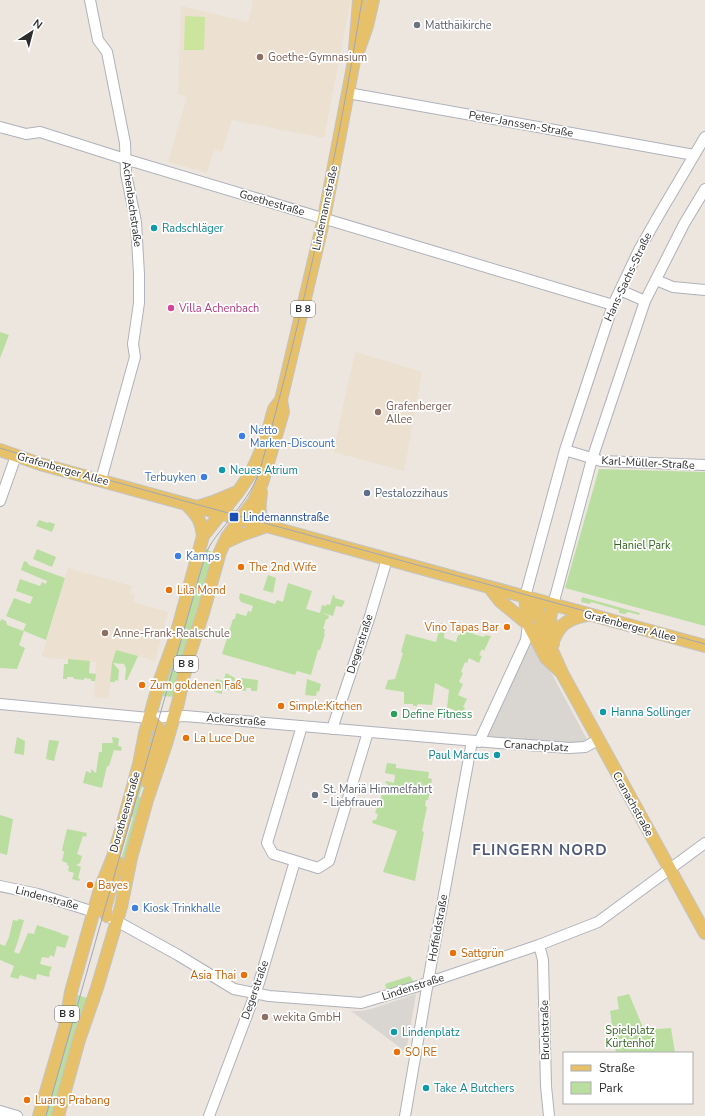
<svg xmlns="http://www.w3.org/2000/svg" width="705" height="1116" font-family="'Nunito Sans',sans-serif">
<rect width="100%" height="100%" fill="#ece6df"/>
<path fill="#ece1d0" d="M253,0h98l-27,138 -92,-18 -10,32 -8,-2 -7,23 -39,-11 19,-65 -9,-3 3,-88 67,16z
M355,352l67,20 -18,99 -71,-19z
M68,568l64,18 -2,7 5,2 -2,7 35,10 -13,49 -17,-5 -26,7 -3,35 -15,-1 2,-35 -46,-4 -8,-2z"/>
<path fill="#b9dea0" d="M0,332l9,3 -9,23z
M599,469l106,3v154l-140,-38z
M39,520l9,3 1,-1 6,2 -3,8 -16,-6z
M37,549l19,8 -4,10 -19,-8z
M206,549l8,4 -18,59 -21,85 -15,-1 44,-143z
M24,561l3,1 2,3 36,13 -19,62 -22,-9 -5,14 6,3 -8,21 -17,-1v-46l1,-3 5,2 1,4 16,6 3,-7 -20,-8 8,-18 16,6 3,-7 -17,-6 4,-12 20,7 2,-4 4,2 1,-3 -26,-11z
M268,575l8,3 -3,15 -10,-3z
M288,583l24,8 -6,18 14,4 2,-8 4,1 1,-2 3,1 3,-10 2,1v2l10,3 -3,6 -6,-1 -3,10 -11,-3 7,3 -1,3h-2l-3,10h2l-1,4 1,1 -5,16h-2l-7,25 -14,-4 -2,4 -73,-21 11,-35h2l1,-6 10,3 2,-5 3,1 2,-6 -12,-4 -2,-4 1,-5 35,11 2,-4 6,2z
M582,597l58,16 -1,2 -11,-3 -3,2 -6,-1v-3l-28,-8 -1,2 -9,-2z
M441,623l4,1 -1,14 12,4 2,-7h2l2,-6 11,3v2l11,3 1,-2 6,1 -7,15 -2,-2 -3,6 3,1 -3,7 -10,-5 -2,5 -2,-1 -4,10 2,1 -4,9 4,2 -5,11 9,4 -4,8 2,1 -1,3h-12l1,-2 -6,-1 2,-18 -14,-7 -3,22 -14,-1 -1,2h-4v-2h-9v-12l-19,-3 3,-9 7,-1 8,-26 -2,-1 5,-18 30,8z
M116,650l22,6 -11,24h-2l1,-12 -2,-4 -11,-1 6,7 -1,11 -3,-1v2h-5l2,-19z
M68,659l22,2 -1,12 7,1 -1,7h-4v-2l-7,-1v2l-10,-1 -1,-2h-6v2h-4l1,-15h4z
M226,673l9,5 -2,12h-11v4l-7,-2 -2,-5 3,-8 7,2z
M241,678l17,2 -1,11h-6v-3h-5v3l-6,-1z
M307,679l14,5 -2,8 -2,-1 -1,5 -11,-1z
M17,737l8,4 -1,14 -10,-2z
M112,737l6,1 1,1 -1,7 4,1 -1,4 -7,-1 -5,16h-2l-5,22 -19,-5 3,-12 5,2v-4l5,4 3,-21h3v-9h11z
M49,740l10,1 -5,20 -8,-2z
M151,740l4,2 -16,55 4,1 -24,95h-3l-1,3 -4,-1 22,-78 -4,-2 18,-70h3z
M387,763l9,1v4l33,4 -1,6 4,1 -1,6h-2l-1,6h2l-2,9h-2l-1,6 2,1 -5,24 2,1 -9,49 -32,-9 14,-41 -25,-8 1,-3h3l2,-6 -3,-1 3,-8h3l1,-4 -2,-1 2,-6h3l3,-10 -3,-1 1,-2 8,2 1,-8 -10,-2z
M0,815l13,4 -6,36 -7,-2z
M67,829l20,4 -1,4 -3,-1 -6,18 5,2 -2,7 -4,2 5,2 -3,11 2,1 -1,2 -7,-2 2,-6 -6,-2 1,-5 -2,-1v-2l-5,-2 2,-9 -2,-2z
M18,919l6,1 -6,21 -4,11 5,2 9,-21 6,1 3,-9 24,8v1l8,2 -4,12 -8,-2 -3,11 -4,-2 -1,3 -7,-1 -2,7 12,3 -3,6 1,1 -1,3 -12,-3 -1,6 -16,-5 -2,4 -8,-2 4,-11 -14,-6v-16l5,2 4,-9 4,-17 5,1z
M410,976l4,6 -27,8 -2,-6z
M75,994l15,5 -37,117h-9z
M629,994l15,36 27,-2 4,25h-59l-6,-42 9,-2 -2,-12z"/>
<path fill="#cbe59c" d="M185,16l20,1 -1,33h-20z"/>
<path fill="#d9d5d1" d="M531,635l60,112 -110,-7z
M416,994l-10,58 -55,-41h10l10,-2z"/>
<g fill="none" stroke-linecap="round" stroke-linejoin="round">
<defs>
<path id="minor" d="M90,0l8,40 9,12 18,91 1,31 10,48 3,52v29l-6,41 2,13 -34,123
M348,93l346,62
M0,127l26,7 14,-2 85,27 488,146
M656,280l17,7 32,3
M620,290l25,11
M565,450l36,11 104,4
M0,501l16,-45
M525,597l40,-147 48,-145 26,-55 21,-37 45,-76
M553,605l39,-146 53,-158 39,-77 21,-35
M0,704l149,14 36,-2 314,27 71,5 15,-1 13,-7
M302,726l-35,117 6,11 45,14 11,-7 39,-129
M332,729l38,-113 17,-57
M479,742l47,-102 2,-16
M0,886l38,8 56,18
M111,918l67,37 56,34 35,7 92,7 54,-16 124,-42 59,-23 107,-79
M539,945l4,15 3,126 3,30
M0,1111l17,5
M209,1116l49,-130 37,-125
M405,1116l23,-134 44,-241"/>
<path id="major" d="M359,49l8,-23 6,-26
M0,450l40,14 665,182
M261,492c-1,15 -5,22 7,34
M187,505c11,11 14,16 16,31
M197,507l16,-5 24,-10
M224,543l17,-8 26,-9
M489,587l11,14 28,23
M525,597l3,27 18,34 14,13
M535,600l10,35 18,40 142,258
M553,605l-3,12 3,27
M554,639c7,-17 16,-20 33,-24
M146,781l14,-50 -3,-5 -8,-8
M107,916l-2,-4v-4l13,-45
M39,1116l26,-89 6,-35 29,-103 13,-32 8,-27 18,-66 6,-31 15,-53 15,-41 28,-103 35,-44 13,-19 14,-31 9,-33 7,-9
M58,1116l21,-76 18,-52 24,-81 10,-49 16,-58 19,-56 12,-41 9,-41 16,-49 17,-61 7,-15 27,-36 8,-18 21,-71 -2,-12 43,-182 30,-157 5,-61"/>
</defs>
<use href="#minor" stroke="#afb2bb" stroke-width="12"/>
<use href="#major" stroke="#c4c4c4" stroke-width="14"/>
<use href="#minor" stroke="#fff" stroke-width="10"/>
<use href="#major" stroke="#e7c169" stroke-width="12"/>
<path stroke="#a2a6b4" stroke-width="1" d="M0,448l68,21 637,175
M46,1116l159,-560c5,-14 15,-24 24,-36 13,-16 24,-30 31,-50 43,-154 77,-312 102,-470"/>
</g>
<g fill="#6b7280" stroke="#fff" stroke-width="1.5">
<circle cx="417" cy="25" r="4"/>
<circle cx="315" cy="795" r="4"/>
</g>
<g fill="#8d6e63" stroke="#fff" stroke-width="1.5">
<circle cx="260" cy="57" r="4"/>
<circle cx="378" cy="412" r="4"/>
<circle cx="105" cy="633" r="4"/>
<circle cx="265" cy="1017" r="4"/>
</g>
<g fill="#0f9aa8" stroke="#fff" stroke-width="1.5">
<circle cx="154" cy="228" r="4"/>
<circle cx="222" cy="470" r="4"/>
<circle cx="603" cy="712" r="4"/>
<circle cx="497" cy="755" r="4"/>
<circle cx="394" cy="1032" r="4"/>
<circle cx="426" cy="1088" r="4"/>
</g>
<circle fill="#d1479c" stroke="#fff" stroke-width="1.5" cx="171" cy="308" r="4"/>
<g fill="#3f7fe0" stroke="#fff" stroke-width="1.5">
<circle cx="242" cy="436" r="4"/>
<circle cx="204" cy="477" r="4"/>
<circle cx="178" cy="556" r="4"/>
<circle cx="135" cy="908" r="4"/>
</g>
<circle fill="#5c6f8a" stroke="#fff" stroke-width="1.5" cx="367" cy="493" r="4"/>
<rect fill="#1a4fb4" stroke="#fff" stroke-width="1.5" x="229" y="512" width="10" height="10" rx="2"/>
<g fill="#e8710a" stroke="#fff" stroke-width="1.5">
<circle cx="241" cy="567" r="4"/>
<circle cx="169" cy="590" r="4"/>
<circle cx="507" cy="627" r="4"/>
<circle cx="142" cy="685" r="4"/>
<circle cx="281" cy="706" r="4"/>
<circle cx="186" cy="738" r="4"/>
<circle cx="90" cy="885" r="4"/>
<circle cx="453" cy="953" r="4"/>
<circle cx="244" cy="975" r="4"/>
<circle cx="397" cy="1052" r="4"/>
<circle cx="27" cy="1100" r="4"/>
</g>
<circle fill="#2e9e5b" stroke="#fff" stroke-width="1.5" cx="394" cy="714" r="4"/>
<g text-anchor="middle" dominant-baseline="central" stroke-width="3.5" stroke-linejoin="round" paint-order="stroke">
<g fill="#fff" stroke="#6b6b6b" stroke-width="1">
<rect x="291" y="301" width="24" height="16" rx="3"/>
<rect x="174" y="656" width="24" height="16" rx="3"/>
<rect x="55" y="1006" width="24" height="16" rx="3"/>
</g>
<g font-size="10" font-weight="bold" fill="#2c2c2c">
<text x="303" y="309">B 8</text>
<text x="186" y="664">B 8</text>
<text x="67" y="1014">B 8</text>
</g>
<g font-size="11" fill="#5b616d" stroke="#fff" text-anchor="start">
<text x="425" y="25">Matthäikirche</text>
<text x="323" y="789">St. Mariä Himmelfahrt<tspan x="323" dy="13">- Liebfrauen</tspan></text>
</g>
<g font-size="11" fill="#785e54" stroke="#fff" text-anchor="start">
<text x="268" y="57">Goethe-Gymnasium</text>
<text x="386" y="406">Grafenberger<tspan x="386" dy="13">Allee</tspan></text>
<text x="113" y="633">Anne-Frank-Realschule</text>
<text x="273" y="1017">wekita GmbH</text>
</g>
<g font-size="11" fill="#2c2c2c" stroke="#fff">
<text transform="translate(521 124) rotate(10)">Peter-Janssen-Straße</text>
<text transform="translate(272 203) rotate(16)">Goethestraße</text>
<text transform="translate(132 204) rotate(82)">Achenbachstraße</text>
<text transform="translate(325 208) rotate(-78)">Lindemannstraße</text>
<text transform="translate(628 277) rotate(-65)">Hans-Sachs-Straße</text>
<text transform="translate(648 463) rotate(3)">Karl-Müller-Straße</text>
<text transform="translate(63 469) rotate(16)">Grafenberger Allee</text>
<text transform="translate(630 626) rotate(15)">Grafenberger Allee</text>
<text transform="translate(360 644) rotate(-72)">Degerstraße</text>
<text transform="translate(236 720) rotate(4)">Ackerstraße</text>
<text transform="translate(536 746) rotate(3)">Cranachplatz</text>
<text transform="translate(633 804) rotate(61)">Cranachstraße</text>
<text transform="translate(125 812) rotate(-74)">Dorotheenstraße</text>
<text transform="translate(47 898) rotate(15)">Lindenstraße</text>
<text transform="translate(438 928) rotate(-80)">Hoffeldstraße</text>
<text transform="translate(413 987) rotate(-18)">Lindenstraße</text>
<text transform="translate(255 990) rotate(-71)">Degerstraße</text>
<text transform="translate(545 1030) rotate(-91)">Bruchstraße</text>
</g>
<g font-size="11" fill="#0d838f" stroke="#fff" text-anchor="start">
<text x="162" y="228">Radschläger</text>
<text x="230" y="470">Neues Atrium</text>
<text x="611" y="712">Hanna Sollinger</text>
<text x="489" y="755" text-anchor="end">Paul Marcus</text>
<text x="402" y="1032">Lindenplatz</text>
<text x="434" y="1088">Take A Butchers</text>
</g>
<g font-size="11" fill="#b23c85" stroke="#fff" text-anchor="start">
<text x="179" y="308">Villa Achenbach</text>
</g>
<g font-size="11" fill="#366cbe" stroke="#fff" text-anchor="start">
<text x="250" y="430">Netto<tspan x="250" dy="13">Marken-Discount</tspan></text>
<text x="196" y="477" text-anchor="end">Terbuyken</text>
<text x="186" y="556">Kamps</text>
<text x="143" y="908">Kiosk Trinkhalle</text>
</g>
<g font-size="11" fill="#4e5e75" stroke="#fff" text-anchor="start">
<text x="375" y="493">Pestalozzihaus</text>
</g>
<g font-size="11" fill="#164399" stroke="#fff" text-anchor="start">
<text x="243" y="517">Lindemannstraße</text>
</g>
<g font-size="11" fill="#336420" stroke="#fff">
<text x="642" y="545">Haniel Park</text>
<text x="630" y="1030">Spielplatz<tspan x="630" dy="13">Kürtenhof</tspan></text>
</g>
<g font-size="11" fill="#c56008" stroke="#fff" text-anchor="start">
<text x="249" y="567">The 2nd Wife</text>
<text x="177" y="590">Lila Mond</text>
<text x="499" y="627" text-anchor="end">Vino Tapas Bar</text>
<text x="150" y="685">Zum goldenen Faß</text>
<text x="289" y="706">Simple:Kitchen</text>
<text x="194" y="738">La Luce Due</text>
<text x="98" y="885">Bayes</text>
<text x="461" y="953">Sattgrün</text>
<text x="236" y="975" text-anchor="end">Asia Thai</text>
<text x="405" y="1052">SO RE</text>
<text x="35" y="1100">Luang Prabang</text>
</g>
<g font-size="11" fill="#27864d" stroke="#fff" text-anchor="start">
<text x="402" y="714">Define Fitness</text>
</g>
<g font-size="15" font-weight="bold" letter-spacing="1" fill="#4f5979" stroke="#fff">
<text x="540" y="850">FLINGERN NORD</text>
</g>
</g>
<rect x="563" y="1052" width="130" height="52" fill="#ffffff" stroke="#ababab"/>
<rect x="571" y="1065" width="20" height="6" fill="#e7c169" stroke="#ababab"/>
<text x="599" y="1072" font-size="12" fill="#2c2c2c">Straße</text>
<rect x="571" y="1082" width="20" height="12" fill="#b9dea0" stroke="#ababab"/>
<text x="599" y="1092" font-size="12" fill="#2c2c2c">Park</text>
<g transform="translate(32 32) rotate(36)" stroke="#ffffff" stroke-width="3" paint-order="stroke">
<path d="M0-3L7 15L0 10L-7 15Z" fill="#2c2c2c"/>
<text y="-6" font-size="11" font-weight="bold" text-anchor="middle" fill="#2c2c2c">N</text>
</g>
</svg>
